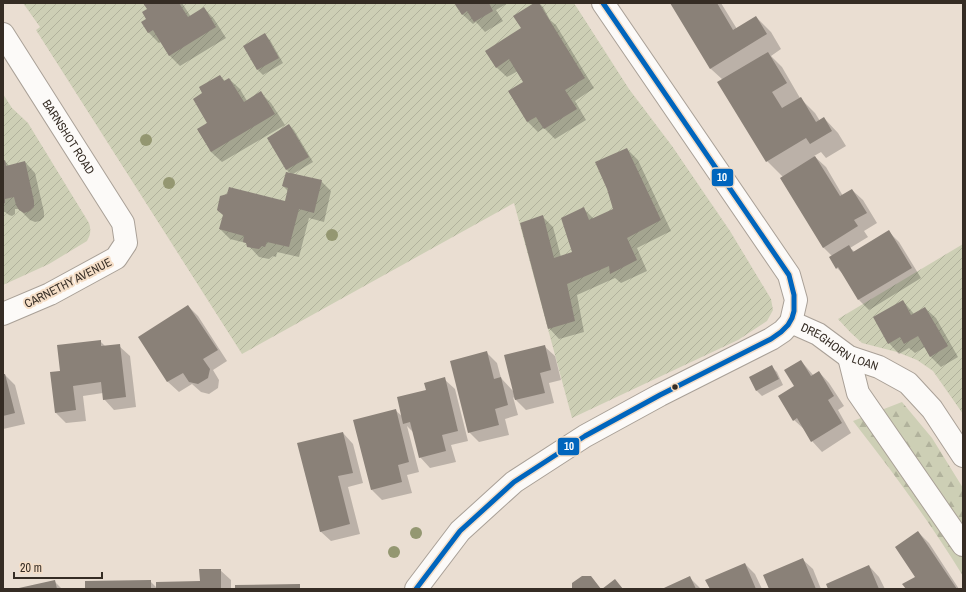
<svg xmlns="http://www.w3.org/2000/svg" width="966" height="592" font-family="'Archivo Narrow',sans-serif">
<defs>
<pattern id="forest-firs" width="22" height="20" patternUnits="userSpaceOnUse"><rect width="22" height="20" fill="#cdcfb5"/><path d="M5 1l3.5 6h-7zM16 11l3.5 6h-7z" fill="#b1b29c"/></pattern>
<pattern id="garden-furrows" width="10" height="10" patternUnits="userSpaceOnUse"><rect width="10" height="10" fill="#cdcfb5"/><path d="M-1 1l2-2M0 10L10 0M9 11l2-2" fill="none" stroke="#b1b29c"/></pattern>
</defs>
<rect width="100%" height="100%" fill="#eaded2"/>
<path fill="url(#forest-firs)" d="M902,402l30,36 31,50v88c-33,-54 -71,-105 -110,-155z"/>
<path fill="url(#garden-furrows)" d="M23,3h551l55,86 43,57 58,85 41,68 2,11 -6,11 -29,19 -166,78 -58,-215 -272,151 -206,-324 4,-3z
M3,94l9,14 16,15 61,100c2,7 2,11 -2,18l-38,23 -46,21z
M963,244v170l-30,-43 -16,-11 -20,-8 -35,-9 -12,-11 -12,-13z"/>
<path fill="#0003" d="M145,3h37l9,14 13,-9 10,11 12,19 -46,28 -11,-11 -8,-13 -2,1 -10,-10 -6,-11 4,-3 1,-9z
M455,3h53l-12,7 7,11 -18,11 -9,-10 -3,2 -11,-10z
M536,3h3l4,4 7,13 6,5 38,63 -19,13 11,19 -31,19 -11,-11 -6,4 -10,-10 -19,-30 16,-10 -7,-11 -11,6 -11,-10 26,-38z
M671,3h50l16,26 19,-12 15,15 10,17 -10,7 11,11 18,31 15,15 5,8 4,-3 14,15 8,13 -20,12 -5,-6 -7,4 12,11 17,29 9,-6 11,10 14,23 -13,8 4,6 -18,11 5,4 34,-20 10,10 22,36 -52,32 -10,-10 -14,-24 -8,-8 -5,-12 -9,-9 -40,-70 -16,-16 -44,-81 -12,-11z
M265,35l5,5 13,23 -20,12 -5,-5z
M220,76l5,5 4,-2 11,10 7,12 14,-8 10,10 14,22 -63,37 -11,-10 -13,-22 11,-7 -5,-29z
M289,125l5,5 19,32 -20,12 28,7 10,10 -7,31 -15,-4 -10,39 -22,-5 -1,5 -3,-1 -4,3 -10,-2 -13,-14 -16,-4 -10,-10 66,-27 2,-11 -5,-5 8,-12 -4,-4 -19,-32z
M627,149l11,11 33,71 -34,17 10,23 -26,12 -6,-5 -38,17 7,37 -25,7 -10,-11 -6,-111 10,10 8,30 12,-4 10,-45 11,11 20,-10z
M5,161l4,5 16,-4 10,11 9,39v5l-4,4 -5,1 -5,-2 -11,-11h-4v5l-3,2 -3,-1 -4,-3h-2v-50z
M903,301l11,13 11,-6 11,10 22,39 -17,10 -10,-10 -6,-10 -10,6 -6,-5 -10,6 -10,-11z
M188,306l10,10 29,45 -14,9 6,10 -1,8 -9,6 -8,-2 -9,-8 -13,8 -11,-10 -28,-45z
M100,341l6,6 13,-1 11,10 6,51 -22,3 -10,-11 -1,-6 -20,3 3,25 -20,2 -10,-10 -5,-40 11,-2z
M544,346l11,10 6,24 -12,3 5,20 -28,7 -13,-13 5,18 -13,4 4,16 -30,7 -10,-10 17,-80 11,11 4,15 12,13z
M801,361l13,15 5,-4 10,11 15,23 -6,4 13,23 -29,19 -10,-11 -7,-11 -11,-10 1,-33z
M771,366l6,6 6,13 -21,11 -5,-5 -7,-13z
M3,375h2l10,10 10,39 -22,5z
M444,379l11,10 13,52 -17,4 5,17 -26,6 -10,-11 -6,-24 -7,-7 12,46 -12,3 5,18 -30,7 -10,-10 23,-80 8,7 24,-26z
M343,433l10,11 10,39 -15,4 12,47 -29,7 -11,-10z
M918,532l11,11 30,46h-52l9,-12z
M802,559l11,10 8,20h-51z
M745,564l10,10 7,15h-51z
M869,566l10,11 6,12h-56z
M220,570l11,10v9h-145l64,-8 7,7 44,-6z
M690,578l11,11h-37z
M54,581l8,8h-42z"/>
<path fill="#8a8178" d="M143,3h36l9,14 16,-10 12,20 -47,29 -16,-26 -5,3 -7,-11 5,-3 -4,-7 5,-3z
M454,3h35l4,8 -19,11 -7,-11 -5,4z
M534,3h5l46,75 -20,12 12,19 -33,20 -8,-12 -9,5 -19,-31 15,-9 -14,-23 -13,9 -11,-17 36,-23 -8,-12z
M670,3h47l16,27 23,-14 11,18 -57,35z
M265,33l14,25 -22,12 -14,-24z
M768,52l19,31 -15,9 10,16 19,-11 15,25 8,-5 8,14 -22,13 -4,-6 -40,24 -49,-80z
M220,75l4,6 5,-3 15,24 17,-11 14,23 -64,38 -14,-23 10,-6 -14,-24 9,-6 -3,-6z
M289,124l20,33 -23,13 -19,-32z
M627,148l34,72 -34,18 10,22 -27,14 -1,-8 -42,18 8,37 -27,8 -28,-106 23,-8 11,43 18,-6 -11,-34 23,-11 5,13 24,-11 -6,-20 -12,-27z
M815,156l25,40 12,-7 15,24 -13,7 4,6 -35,22 -43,-70z
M5,160l1,6 19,-5 9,40v6l-4,4 -6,2 -5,-3 -3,-5 -2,-8 -9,2v4l-2,1v-43z
M286,172l36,8 -8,33 -15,-4 -10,38 -22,-5 -2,5 -3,-1 -3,3 -12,-2 -1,-4 -3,-1 1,-6 -25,-7 4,-14 -6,-5 3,-14 7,-2 2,-7 56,14 3,-13 -6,-2z
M889,230l23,38 -54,32 -20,-33 -2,2 -7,-12 20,-12 4,7z
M903,300l8,15 14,-8 23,39 -18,11 -12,-21 -14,8 -4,-7 -12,7 -15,-27z
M188,305l30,45 -15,9 7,10 -2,9 -10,6 -9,-2 -6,-9 -16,9 -29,-45z
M101,340v6l19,-2 6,53 -23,3 -2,-18 -28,4 3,24 -21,3 -5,-41 10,-1 -3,-26z
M545,345l6,25 -11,3 5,20 -30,7 -11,-45z
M487,351l7,28 7,-2 7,28 -13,4 4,16 -31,8 -18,-72z
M801,360l10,16 8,-5 15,25 -6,4 14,23 -31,19 -14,-24 -4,3 -15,-25 16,-10 -10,-16z
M772,365l7,14 -23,12 -7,-14z
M3,374h2l10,39 -12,3z
M445,377l13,54 -16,4 4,16 -27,7 -9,-36 -7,2 -6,-27 29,-7 -2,-7z
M396,409l13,53 -11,3 4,17 -31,8 -18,-70z
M343,432l10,41 -15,3 12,48 -30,8 -23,-89z
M918,531l39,58h-51l-4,-5 13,-7 -20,-30z
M803,558l13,31h-47l-6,-14z
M745,563l11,26h-46l-5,-9z
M869,565l10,24h-51l-2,-5z
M199,569h22v20h-65v-7l44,-1z
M582,576h9l10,13h-29v-6z
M690,576l6,13h-34l4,-2z
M615,579l8,10h-21z
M55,580l2,9h-38v-1z
M151,580v9h-66v-8z
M300,584v5h-65v-4z"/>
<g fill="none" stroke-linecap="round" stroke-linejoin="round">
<defs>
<g id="minor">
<path d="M603,3l186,272 7,25 -5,22"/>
<path id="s1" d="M3,34l120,189 3,20 -10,15 -66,36 -47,20"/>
<path id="s2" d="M791,322l27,12 31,23 30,10 29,16 24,26 31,47"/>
<path d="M849,357l9,36 105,152"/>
<path d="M416,589l44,-58 54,-49 71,-46 75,-41 111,-56 12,-8 8,-9"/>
</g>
</defs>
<use href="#minor" stroke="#a9a097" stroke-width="24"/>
<use href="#minor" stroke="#fcfaf8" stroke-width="22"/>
<defs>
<path id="bus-1" d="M416,589l44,-58 54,-49 71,-46 75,-41 111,-56 10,-7 7,-7 4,-7 2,-7v-16l-5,-20 -186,-272"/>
</defs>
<use href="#bus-1" stroke="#f5dec7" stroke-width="8"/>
<use href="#bus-1" stroke="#0065bd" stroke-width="5"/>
</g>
<g fill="#949771">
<circle cx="146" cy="140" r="6"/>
<circle cx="169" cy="183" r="6"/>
<circle cx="332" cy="235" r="6"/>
<circle cx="416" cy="533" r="6"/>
<circle cx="394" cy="552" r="6"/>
</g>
<circle fill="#352c24" stroke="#f5dec7" stroke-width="1.5" cx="675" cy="387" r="3.5"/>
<g text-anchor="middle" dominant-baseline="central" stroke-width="4" stroke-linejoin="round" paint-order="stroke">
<g font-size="12" fill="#352c24" stroke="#f5dec7">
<text stroke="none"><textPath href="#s1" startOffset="122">BARNSHOT ROAD</textPath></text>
<text transform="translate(68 283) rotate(-27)">CARNETHY AVENUE</text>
<text stroke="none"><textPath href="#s2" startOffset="55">DREGHORN LOAN</textPath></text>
</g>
</g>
<g stroke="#f5dec7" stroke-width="1.5">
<rect x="711" y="168" width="23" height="19" rx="4" fill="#0065bd"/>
<rect x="557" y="437" width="23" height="19" rx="4" fill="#0065bd"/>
</g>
<g font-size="11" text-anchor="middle" font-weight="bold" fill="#fff">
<text x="722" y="181">10</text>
<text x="569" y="450">10</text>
</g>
<rect width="966" height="592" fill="none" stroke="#352c24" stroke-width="8"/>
<path d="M14 572v6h88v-6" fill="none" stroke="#352c24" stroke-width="2"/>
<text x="20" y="572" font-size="12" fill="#352c24" stroke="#f5dec7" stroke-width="3" paint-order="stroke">20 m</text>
</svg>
